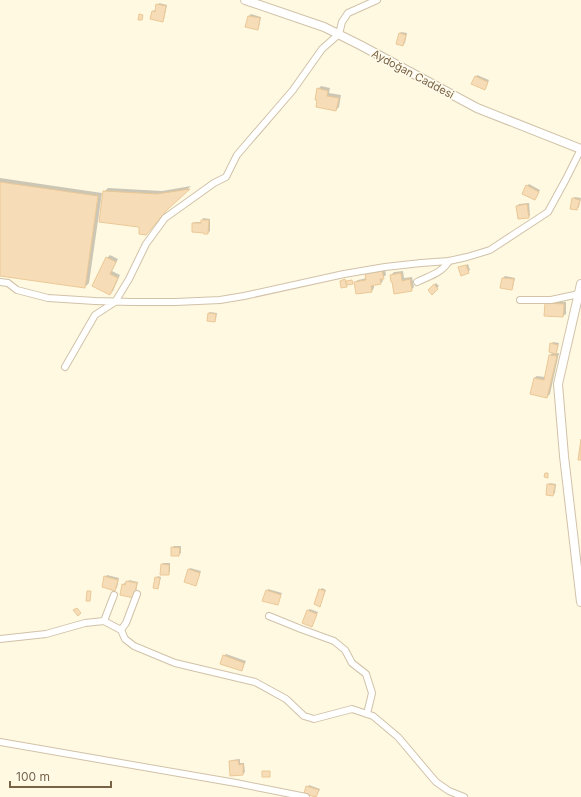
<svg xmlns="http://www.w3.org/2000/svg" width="581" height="797" font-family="Inter,sans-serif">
<rect width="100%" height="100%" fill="#fff9e2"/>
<path fill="#0003" d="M159,3l8,2 -3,14 -2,1 -10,-9 4,-1z
M251,14l10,3 -2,10 -2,2 -10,-3 2,-10z
M401,32l6,1 -2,10 -2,2 -3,-12z
M477,75l12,5 -4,9 -9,-12z
M321,86l9,2 -1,5 12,2 -2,12 -3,3 -18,-21z
M0,178l102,15 -13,90 -4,4 -85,-12z
M529,184l11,6 -5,9 -8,-13z
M191,186l-21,19 -66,-13 4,-4 54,3z
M575,197l6,1 -2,9 -2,2 -4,-11z
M529,203l1,12 -1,2 -12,-11 2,-2z
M203,218l7,1v12l-2,2 -15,-10 2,-1h7z
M110,255l8,4 -6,12 8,4 -7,16 -3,3 -3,-36z
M468,264l2,6 -2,2 -8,-4z
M385,269l1,6 -4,3 1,3 -3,3 -6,1v3l-2,3 -17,-9 3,-2 9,-2 -1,-4 3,-3z
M403,271l1,7 8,-1 2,10 -3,3 -20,-15 3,-3z
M505,276l10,2 -2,9 -1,2 -9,-11z
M436,283l3,3 -7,7 -3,-3z
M548,301l18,1v12l-3,2 -17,-12z
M210,312l7,1 -1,6 -1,2 -6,-8z
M553,342l6,1 -2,8 -1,2h3l-9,41 -3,3 -13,-19 3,-2 8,1 5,-22 3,-3 -2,-8z
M550,483l6,1 -1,9 -2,2 -5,-10z
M174,546h7v7l-2,2 -7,-7z
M163,563h7v9l-2,2 -6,-9z
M190,568l11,3 -5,14 -7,-16z
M107,575l12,3 -2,10 -2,1 -10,-12z
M158,576l3,1 -2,9 -2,2 -1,-10z
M129,580l9,2 -3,13 -12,-10 1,-2h3z
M322,588l4,2 -6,16v-16z
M268,589l14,4 -5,11 -10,-13z
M310,609l8,3 -6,14 -4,-16z
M226,654l20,7 -3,7 -2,2 -17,-14z
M240,759v4h4l1,9 -2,2 -13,-12 2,-2z
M309,785l11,4 -4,8 -11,-4z"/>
<path fill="#f7ddb7" stroke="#ebc896" d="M156,4l10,2 -3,16 -13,-3 2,-8 3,1z
M139,14l4,1 -1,5h-4z
M248,16l12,2 -2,12 -13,-3z
M399,33l7,2 -3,11 -7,-2z
M475,76l13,6 -3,8 -14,-6z
M317,88l11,3 -1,5 12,2 -3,13 -20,-4 1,-7h-2z
M0,182l98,14 -13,92 -85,-12z
M526,185l13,7 -4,8 -13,-6z
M190,189l-22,20 -22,26 -7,-1v-7l-40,-5 4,-31 54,3z
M572,198l8,2 -3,10 -7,-1z
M527,204l2,14 -11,1 -2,-13z
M201,220h8l-1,14h-4v-1l-12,-1v-9h9z
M106,257l10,5 -6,12 8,4 -8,17 -18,-9z
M466,265l3,8 -8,3 -3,-9z
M382,271l2,8h-4l1,5 -10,2 1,6 -16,2 -2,-12 12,-2 -1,-6z
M401,273l1,8 8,-2 2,12 -18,3 -2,-12h-1l-1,-7z
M502,278l12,1 -2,11 -12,-2z
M345,279l2,8 -6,1 -1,-7z
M352,280l1,4 -6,1 -1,-4z
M434,284l4,5 -6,6 -4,-5z
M545,303l19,1 -1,13 -19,-1z
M208,313l8,1 -1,8 -8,-1z
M550,343l8,2 -2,9 -7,-2z
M549,355l8,1 -10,42 -17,-4 4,-16 10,2z
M581,439v21h-3z
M545,473h3v5l-4,-1z
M547,484l8,1 -2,11 -7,-1z
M171,547l9,1 -1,8h-8z
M161,564l8,1v10h-9z
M188,569l12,4 -4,13 -12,-4z
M104,576l14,4 -3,11 -13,-4z
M155,577l5,1 -2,11 -5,-1z
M126,581l11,2 -3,15 -14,-3 2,-11 3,1z
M319,589l6,2 -5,16 -6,-3z
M266,590l15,5 -3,10 -16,-4z
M87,591h4l-1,10h-4z
M77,608l4,5 -3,3 -5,-6z
M307,610l10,4 -5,13 -10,-4z
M223,655l21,8 -2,8 -22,-7z
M238,760l1,5 4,-1v11l-13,1 -1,-15z
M262,771h8v6h-8z
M306,786l13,4 -3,7 -12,-3z"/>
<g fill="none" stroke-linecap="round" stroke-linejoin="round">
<defs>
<path id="minor" d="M0,282l8,1 9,7 31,8 47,3 37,1h44l44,-2 24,-4 100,-22 41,-7 36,-4 28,-2 18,-4 23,-7 58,-38 18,-33 15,-30
M417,282c12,-6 25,-9 32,-21
M520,300h31l28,-6
M65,367l30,-52 20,-13 14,-23 17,-35 19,-26 49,-35 12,-6 11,-22 56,-65 29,-41 17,-15 3,-12 6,-9 29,-13
M269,616l32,13 33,12 11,9 7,13 14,11 6,19 -5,21
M104,621l10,-26
M121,630l5,-7 11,-29
M0,639l46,-5 39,-11 19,-2 17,9 4,9 9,7 41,17 80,19 31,17 18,17 10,3 38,-10 21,7 25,21 38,45 13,9 15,6
M0,742l236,41 70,14"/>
<path id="tertiary" d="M245,0l79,27 36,18 117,63 104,41
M581,284l-23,100 6,72 17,146"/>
</defs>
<use href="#minor" stroke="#d1c2a8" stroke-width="8"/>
<use href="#tertiary" stroke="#d1c2a8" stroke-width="10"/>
<use href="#minor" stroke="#fff" stroke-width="6"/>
<use href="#tertiary" stroke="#fff" stroke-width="8"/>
</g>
<g text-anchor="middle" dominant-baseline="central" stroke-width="3" stroke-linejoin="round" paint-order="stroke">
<g font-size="11" fill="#796346" stroke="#fffbeb">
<text transform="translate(413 74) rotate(28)">Aydoğan Caddesi</text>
</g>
</g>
<path d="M10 781v6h101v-6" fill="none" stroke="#796346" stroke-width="2"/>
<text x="16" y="781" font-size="12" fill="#796346" stroke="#fffbeb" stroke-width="3" paint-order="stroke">100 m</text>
</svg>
